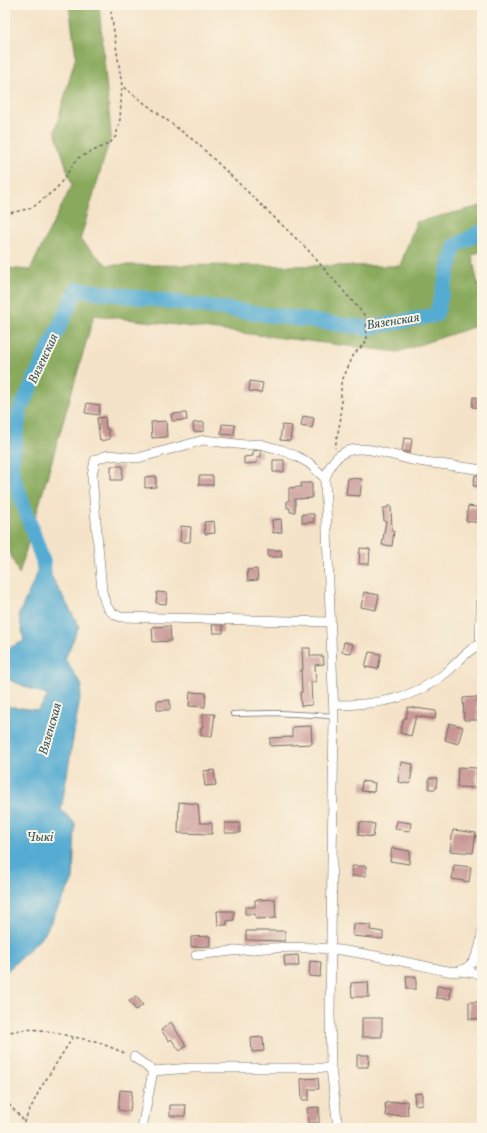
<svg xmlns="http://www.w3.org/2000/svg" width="487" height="1133" font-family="Vollkorn,serif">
<rect width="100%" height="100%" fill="#fcf5e5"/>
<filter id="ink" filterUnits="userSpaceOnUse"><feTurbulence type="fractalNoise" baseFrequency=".025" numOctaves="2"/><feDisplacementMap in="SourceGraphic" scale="8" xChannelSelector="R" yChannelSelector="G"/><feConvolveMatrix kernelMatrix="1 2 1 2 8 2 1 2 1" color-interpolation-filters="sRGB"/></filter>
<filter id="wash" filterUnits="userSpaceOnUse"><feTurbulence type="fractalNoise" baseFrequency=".012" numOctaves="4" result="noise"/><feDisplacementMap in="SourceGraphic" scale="16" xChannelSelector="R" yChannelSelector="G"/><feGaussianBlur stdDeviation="0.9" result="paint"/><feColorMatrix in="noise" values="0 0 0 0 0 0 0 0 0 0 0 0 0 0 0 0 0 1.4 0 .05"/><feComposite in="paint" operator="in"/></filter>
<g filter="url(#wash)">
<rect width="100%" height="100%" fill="#f4e3c8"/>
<path fill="#89aa5d" stroke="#5a6a44" d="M69,5h30l12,130 -31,105 27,25 293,1 16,-44 66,-16v45l-10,4 10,51v18l-84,28 -304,-37 -75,259 -14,-32v-274l25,2 42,-85 -17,-54 21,-75z"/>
<path fill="#55acd2" stroke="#406c7e" d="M43,561l36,65 -14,33 17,27 -21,124 14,13 -2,56 -29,56 -39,38v-267l33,4 10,-14 -43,-18v-28l19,-9 -5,-27z"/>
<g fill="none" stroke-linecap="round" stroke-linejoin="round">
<path stroke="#55acd2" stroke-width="15" d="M45,581l-2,-20 -32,-92 9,-59 57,-121 290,39 69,-13 19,-69 27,-15"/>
</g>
<g id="blocks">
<path fill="#c89695" d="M250,381l13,2 -2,10 -12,-2z
M473,397l9,1v10l-10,-1z
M87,403l13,2 -1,10 -14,-2z
M186,413l1,7 -15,1 -1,-7z
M303,416l11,2 -2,10 -11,-2z
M105,417l1,12h2l2,10 -10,2 -3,-23z
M166,421l1,16 -15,1 -1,-16z
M204,422v9l-10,1 -1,-9z
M222,424l13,1 -1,10 -13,-1z
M282,425l10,1 -2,15 -10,-1z
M404,438l8,1 -2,14 -8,-2z
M261,450v7h-4v6l-13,1v-7l9,-1v-5z
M273,460h11v12h-11z
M111,466h12l-1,14h-11z
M475,475l7,1v10h-9z
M156,476v11l-11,1v-11z
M199,476h14v9h-14z
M348,478l14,1 -2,17 -14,-1z
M301,483h11v15l-17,1v13h-5v-4h-3v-7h2v-13l12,-1z
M388,506h3l1,25h2l-2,15 -10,-1 4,-24h-2l-1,-13h4z
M468,506l14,2 -1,15 -15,-2z
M302,514h12v8l-12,1z
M281,519l1,13 -9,1 -1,-13z
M214,521l1,12 -10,1 -1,-12z
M181,526l10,1 -1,15h-10z
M360,548l10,1 -1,15h-10z
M268,550h13l1,7h-14z
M257,569l1,11 -10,1 -1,-11z
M157,592l10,1 -1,11 -10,-1z
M364,592l15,3 -3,15 -15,-3z
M212,625h11v8h-10z
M170,626l1,15 -18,1 -1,-15z
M344,642l9,2 -2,9 -9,-1z
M302,648h8v8h13l1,8 -9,1 1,17h-5l1,23 -11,1 -1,-14h2l-1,-22h2z
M369,652l12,2 -3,15 -13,-2z
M190,692l16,1 -1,14 -16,-1z
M477,697l1,23h-14l-1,-22z
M170,700v10h-13v-9z
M408,707l28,4 -1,8 -19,-3 -5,20 -11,-3 4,-15h2z
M203,714h12l-3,22h-11v-9h2z
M449,723l14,4 -5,17 -13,-4z
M311,726l1,18 -42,2v-8l22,-1v-10z
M401,762l12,2 -3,20 -12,-2z
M458,767l19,1 -1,20 -19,-1z
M214,770l2,15 -11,1 -2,-15z
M429,778h8l-1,11h-7z
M362,781l13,2 -1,9 -13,-1z
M179,802l19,2 2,19h12v11l-34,-1z
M397,821l14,2 -1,8 -15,-2z
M360,822l15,2 -2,13 -15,-2z
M225,823h15v10h-15z
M453,830l23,3 -3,20 -23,-2z
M392,848l18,3 -1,13 -19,-3z
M454,865l17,2 -2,15 -17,-3z
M352,866h14v10h-14z
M275,899l1,19 -20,1 -1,-5h-10v-7h10v-7z
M217,911h17v9l-7,1v4h-9z
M354,924l17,1 -1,5 13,2v7l-30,-3z
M246,931h39v10l-39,-1z
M210,936v10l-19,1v-10z
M298,955l1,11h-14l-1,-10z
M310,961l11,1 -1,15 -11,-1z
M406,976h10v13h-9z
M368,982l1,15h-17l-1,-14z
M437,986l14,1 -1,12 -14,-1z
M136,996l7,9 -7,5 -7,-9z
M469,1002h13v17h-13z
M362,1018h20v19h-20z
M171,1022l15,24 -6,5 -9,-12 -2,2 -8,-11z
M263,1037l1,14 -12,1 -1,-14z
M357,1055h12l-1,12h-11z
M318,1078l1,11h-10v11h-7l-1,-21z
M120,1090l12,1 -2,21 -12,-2z
M422,1093v11l-7,1 -1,-11z
M407,1101l1,14 -22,1 -1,-13z
M170,1105h16l-1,11h-15z
M319,1107v16h-11l-1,-15z"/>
</g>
</g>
<g filter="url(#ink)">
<use href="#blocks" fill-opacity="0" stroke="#716b62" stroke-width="1"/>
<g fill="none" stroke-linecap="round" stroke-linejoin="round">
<defs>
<path id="lane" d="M233,714l43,-1 58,3"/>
<path id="street" d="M325,478l-16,-15 -13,-7 -14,-6 -22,-6 -15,1 -41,-5 -66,18 -30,-3 -13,5 -3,16 10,115c3,13 5,22 19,26l209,5
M482,574l-2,70 2,3
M334,705c42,0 79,-5 113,-33 11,-10 19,-21 33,-28
M196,955c44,-5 90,-11 135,-6 37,4 75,13 111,21 5,1 12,2 17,1 17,-4 22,-24 23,-39
M459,971l23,3
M134,1057l19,14 38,-3h140
M142,1128l11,-57
M338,1128l-7,-60 -1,-56 4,-296 -9,-238c5,-11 8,-20 20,-26 16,-9 49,4 67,8 23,4 47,6 70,10"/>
</defs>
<use href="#lane" stroke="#716b62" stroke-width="6"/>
<use href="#street" stroke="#716b62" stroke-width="10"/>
<path stroke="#716b62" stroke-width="1.5" stroke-dasharray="3 3" stroke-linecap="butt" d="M110,5l12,81 75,57 111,107 58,67 1,24 -13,13 -13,29v34l-6,31
M5,214l27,-6 25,-20 21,-30 32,-15 6,-7 4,-17 2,-33
M5,1034c23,-9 44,-3 68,3
M5,1100l20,22
M21,1128l19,-39 33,-52 22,4 32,13"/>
<use href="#lane" stroke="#fff" stroke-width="4.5"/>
<use href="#street" stroke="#fff" stroke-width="9"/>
</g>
</g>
<g text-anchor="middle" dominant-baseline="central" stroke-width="4" stroke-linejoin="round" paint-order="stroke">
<g font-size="13" font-style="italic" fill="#3a5865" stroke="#fcf5e5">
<text transform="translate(393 322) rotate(-9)">Вязенская</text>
<text transform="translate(44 359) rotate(-65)">Вязенская</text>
<text transform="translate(51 729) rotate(-74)">Вязенская</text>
<text x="40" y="838">Чыкі</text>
</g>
</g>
<rect width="487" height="1133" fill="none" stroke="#fcf5e5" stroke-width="20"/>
</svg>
